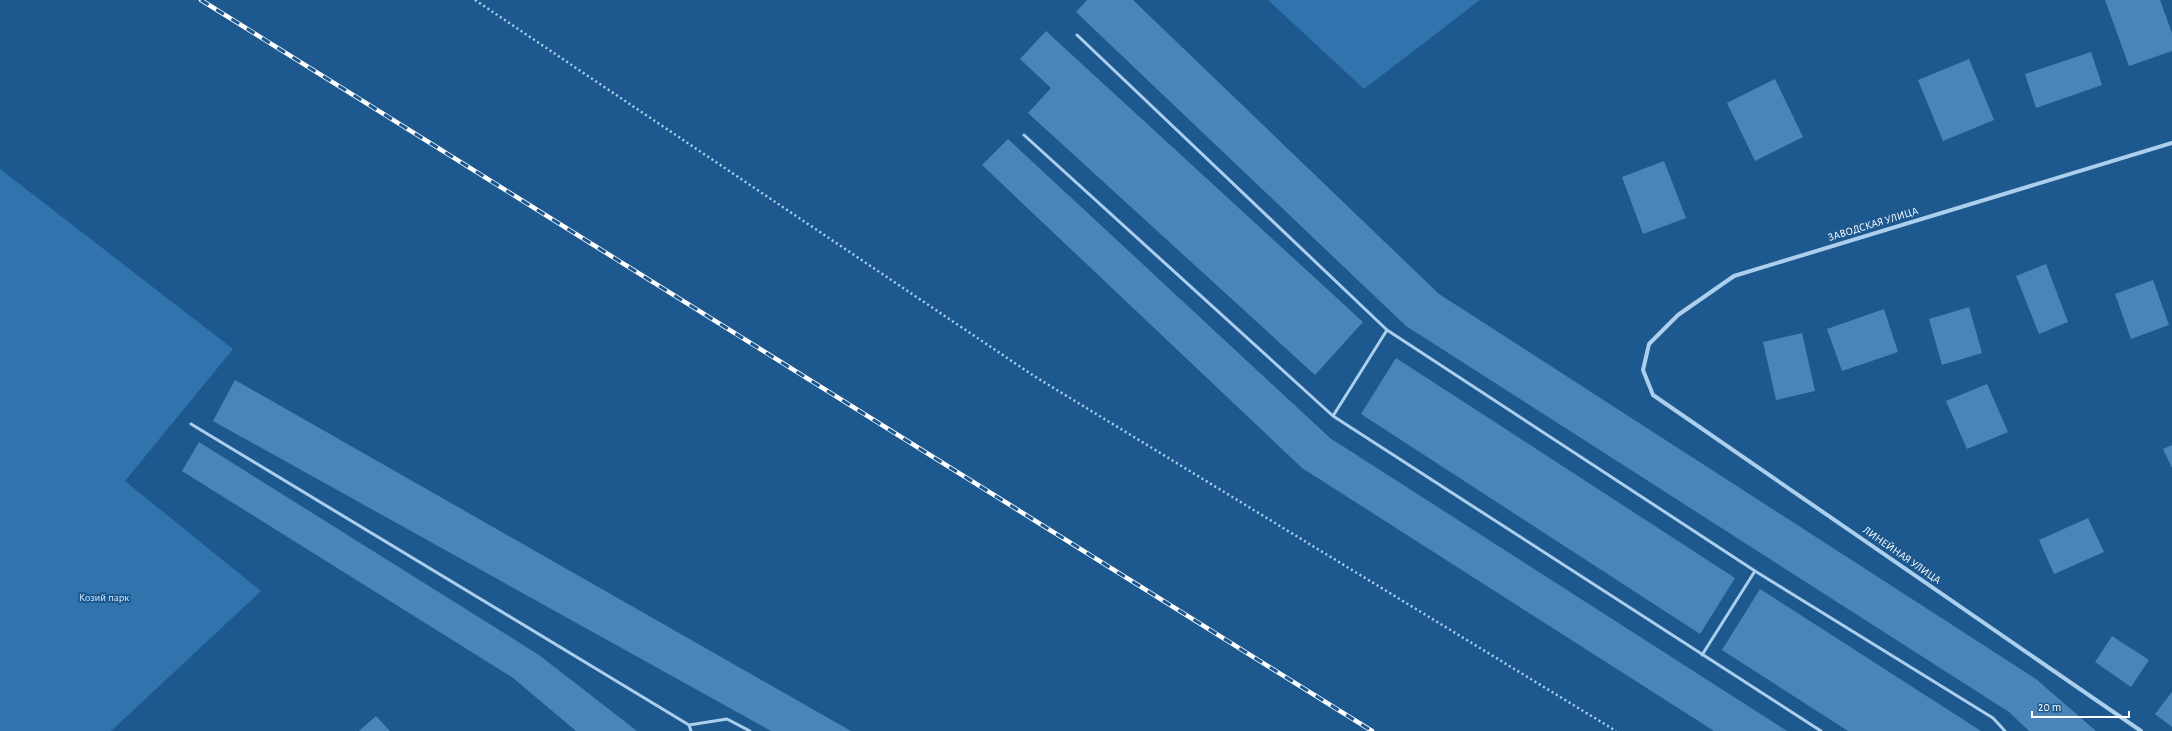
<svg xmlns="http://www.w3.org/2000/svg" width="2172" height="731" font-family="'Alegreya Sans',sans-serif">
<rect width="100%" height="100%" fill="#1d598f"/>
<path fill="#3073ad" d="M1268,0h212l-116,89z
M0,169l233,180 -108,132 136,110 -150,140h-111z"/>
<path fill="#4a85b8" d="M1087,0h46l306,294 597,385 60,52h-67l-20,-19 -603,-386 -330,-314z
M2105,0h55l12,33v18l-43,15z
M1046,31l317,291 -48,53 -287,-262 23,-25 -31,-29z
M2091,52l11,33 -66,23 -11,-34z
M1969,59l25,61 -51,21 -25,-61z
M1775,79l28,58 -48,24 -28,-58z
M1008,139l322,299 457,293h-73l-412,-263 -320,-303z
M1664,161l22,57 -43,16 -21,-57z
M2046,264l22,58 -29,12 -23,-58z
M2153,280l16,45 -38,14 -16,-45z
M1969,307l13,46 -40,12 -13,-46z
M1884,309l14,43 -56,19 -15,-42z
M1802,333l13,58 -39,9 -13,-58z
M1396,358l339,220 -35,56 -339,-220z
M235,380l616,351h-80l-558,-310z
M1987,384l21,48 -41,17 -21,-48z
M199,442l340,213 98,76h-61l-63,-53 -331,-207z
M2172,445v23l-9,-19z
M2088,518l16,34 -50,22 -15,-34z
M1760,589l221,142h-133l-126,-81z
M2112,636l37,24 -18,27 -36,-25z
M2172,692v35l-17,-13z
M376,716l14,15h-31z"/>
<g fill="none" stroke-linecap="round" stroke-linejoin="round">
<path stroke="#accfed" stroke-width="2.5" stroke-dasharray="2 3" stroke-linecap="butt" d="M475,0l559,376 582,355"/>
<path stroke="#accfed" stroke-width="3" d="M1077,35l310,295 368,241 238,147 12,13
M1024,135l309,281 488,315
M1333,416l54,-86
M191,424l498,301
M1702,655l53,-84
M691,731l-2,-6 38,-6 23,12"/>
<path stroke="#accfed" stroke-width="4" d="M2141,731l-488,-336 -10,-25 6,-26 29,-29 56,-39 438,-133"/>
<defs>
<path id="rail" d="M201,0l1171,731"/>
</defs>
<use href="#rail" stroke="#fff" stroke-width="4.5"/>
<use href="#rail" stroke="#1d598f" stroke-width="3" stroke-dasharray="9" stroke-linecap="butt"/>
</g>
<g text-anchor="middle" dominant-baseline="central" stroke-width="4" stroke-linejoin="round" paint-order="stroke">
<g font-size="11" fill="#fff" stroke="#1d598f">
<text transform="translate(1873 224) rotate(-17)">ЗАВОДСКАЯ УЛИЦА</text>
<text transform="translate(1902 555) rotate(35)">ЛИНЕЙНАЯ УЛИЦА</text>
</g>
<g font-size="11" fill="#d1e7fa" stroke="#1d598f">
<text x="104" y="597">Козий парк</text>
</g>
</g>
<path d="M2032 711v6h97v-6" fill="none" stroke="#ffffff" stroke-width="2"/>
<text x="2038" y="711" font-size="12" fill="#ffffff" stroke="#1d598f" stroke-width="3" paint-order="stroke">20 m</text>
</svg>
